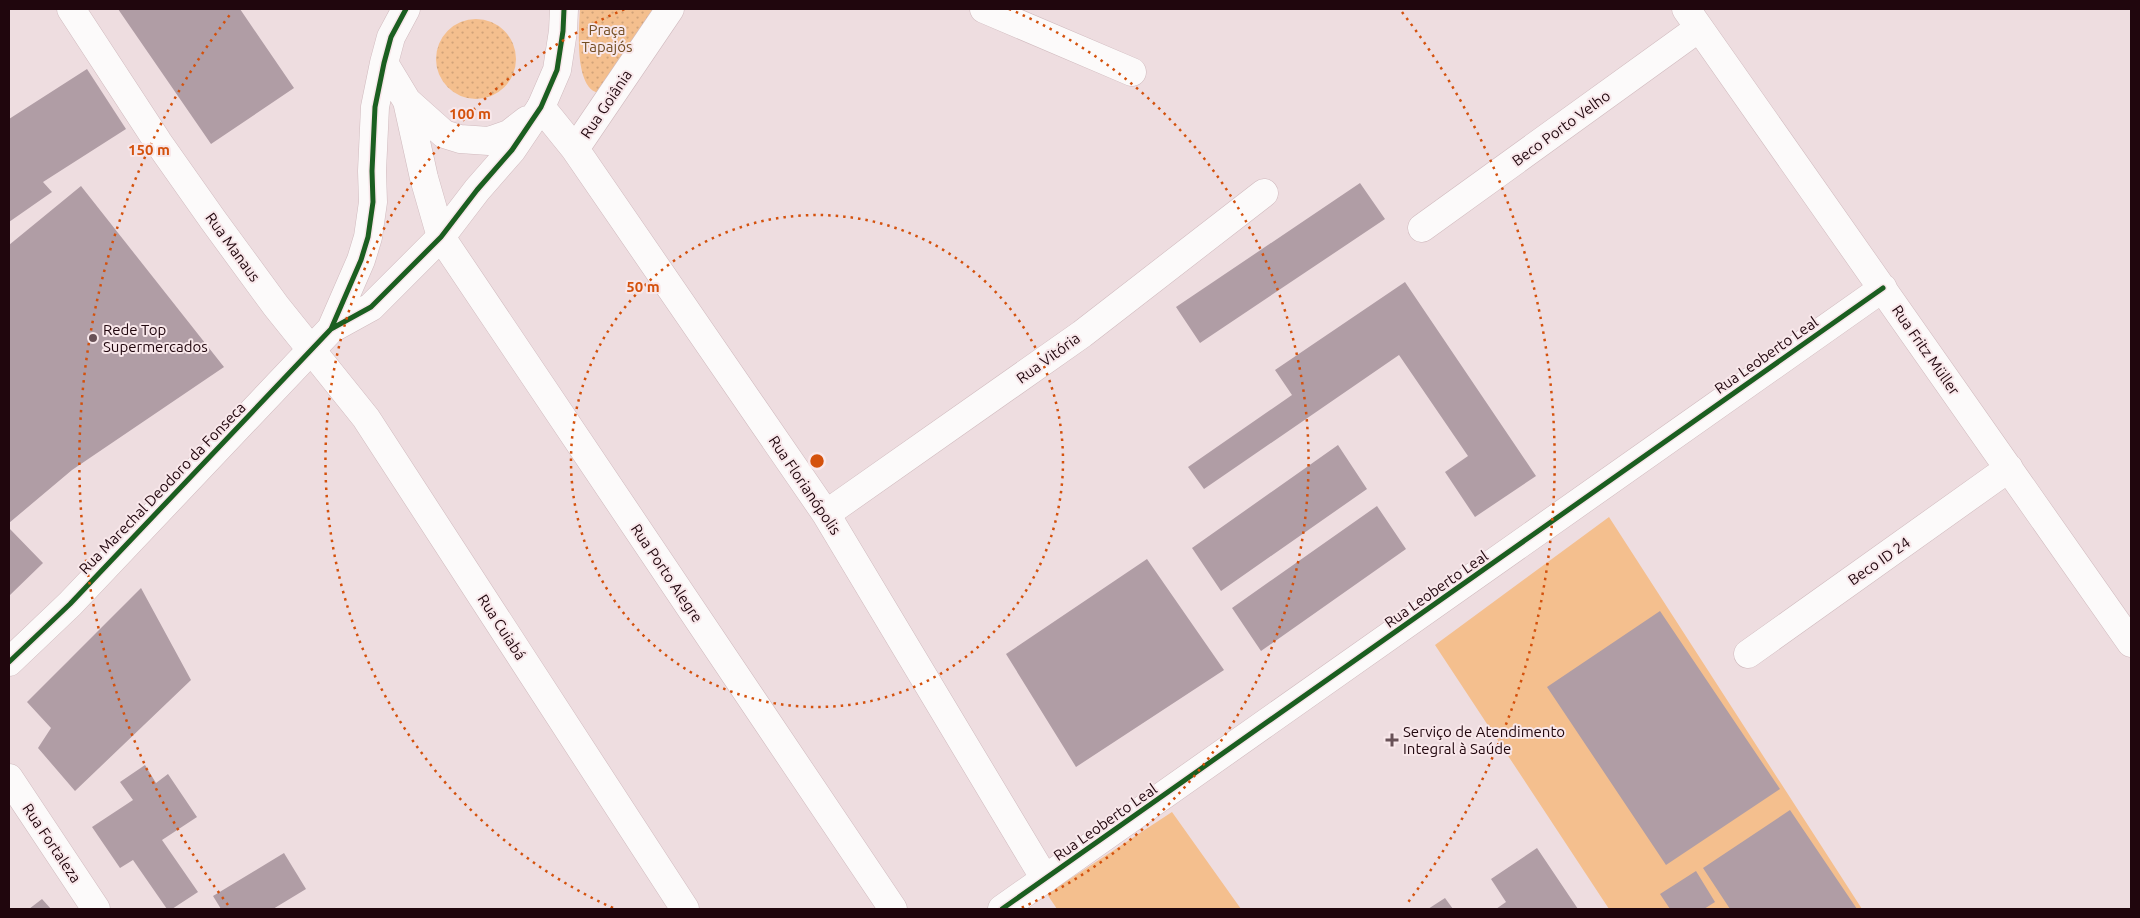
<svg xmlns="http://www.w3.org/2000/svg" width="2140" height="918" font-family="Ubuntu,sans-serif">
<defs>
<pattern id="park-dots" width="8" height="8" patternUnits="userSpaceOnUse" patternTransform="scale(1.25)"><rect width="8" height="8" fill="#f4bf8e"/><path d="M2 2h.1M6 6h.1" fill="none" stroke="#d1a379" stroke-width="1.8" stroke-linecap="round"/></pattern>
</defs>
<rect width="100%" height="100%" fill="#eedde0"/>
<path fill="url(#park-dots)" d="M580,9h78l-55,85c-3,-1 -9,-2 -11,-4 -17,-14 -13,-62 -12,-81z
M436 59a40 40 0 1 1 80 0a40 40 0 1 1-80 0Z"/>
<path fill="#f4bf8e" d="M1609,517l253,392h-253l-174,-264z
M1172,812l69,97h-184l-10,-15z"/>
<path fill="#b09da5" d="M118,9h122l54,79 -83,56z
M87,69l39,60 -83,53 9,10 -43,30v-103z
M1360,183l25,36 -185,124 -24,-36z
M81,186l143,181 -152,103 -63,53v-278z
M1405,282l131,194 -61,41 -30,-45 23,-16 -69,-101 -195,134 -16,-22 104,-72 -17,-25z
M1338,445l29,44 -146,102 -29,-43z
M1377,506l29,43 -145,102 -29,-43z
M9,528l34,35 -34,33z
M1147,559l77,111 -148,97 -70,-113z
M141,588l50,92 -116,111 -37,-43 13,-20 -24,-26z
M1660,611l120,178 -114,76 -119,-178z
M145,765l11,18 12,-9 29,43 -35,23 36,52 -26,17h-5l-34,-49 -13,8 -28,-41 41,-27 -13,-18z
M1790,810l67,99h-127l-27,-41z
M1537,848l41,61h-82l10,-7 -15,-23z
M284,853l22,36 -33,20h-52l-8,-13z
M1696,871l19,31 -11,7h-34l-10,-15z
M1445,898l8,11h-25z
M42,899l9,10h-22z"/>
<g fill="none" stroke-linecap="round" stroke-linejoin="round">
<defs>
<path id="minor" d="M71,9l87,133 55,78 63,86 90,112 319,491
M984,9l148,63
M1686,9l445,634
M541,107l34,42 251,365 219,365
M575,149l95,-140
M1422,228l277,-200
M441,237l452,672
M826,514l256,-180 182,-141
M1748,654l261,-186
M9,778l87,131
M1002,909l881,-621"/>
<path id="major" d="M384,63l23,38 37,33 16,5 29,2 20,-7 18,-14
M407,101l17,77 17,59
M331,329l40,-22 70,-70 36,-47 35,-40 29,-43 16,-37 6,-39 1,-22
M9,662l61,-58 261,-275 30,-69 7,-23 5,-35 -1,-31 3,-64 9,-44 7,-26 15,-28"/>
</defs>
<use href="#minor" stroke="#d0babe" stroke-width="29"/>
<use href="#major" stroke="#d0babe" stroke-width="29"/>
<use href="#minor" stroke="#fcfafa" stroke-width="28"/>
<use href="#major" stroke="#fcfafa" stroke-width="28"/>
<defs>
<path id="cycleway" d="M331,329l40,-22 70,-70 36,-47 35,-40 29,-43 16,-37 6,-39 1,-22
M9,662l61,-58 261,-275 30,-69 7,-23 5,-35 -1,-31 3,-64 9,-44 7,-26 15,-28
M1002,909l881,-621"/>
</defs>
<use href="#cycleway" stroke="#f8e7ea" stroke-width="8"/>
<use href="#cycleway" stroke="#1b5e20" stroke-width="5"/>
</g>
<g fill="none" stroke="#d4510c" stroke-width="2.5" stroke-dasharray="2.5 5">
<circle cx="817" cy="461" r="246"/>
<path d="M613 908A491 491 0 0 1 625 9M1009 9A491 491 0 0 1 1021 908"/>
<path d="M228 905A737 737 0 0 1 232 12M1402 12A737 737 0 0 1 1406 905"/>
</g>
<g fill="#685157" stroke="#f8e7ea" stroke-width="2">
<circle cx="93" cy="338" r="5"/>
<path d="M1389.5 732.5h5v5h5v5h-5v5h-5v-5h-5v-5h5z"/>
</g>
<g text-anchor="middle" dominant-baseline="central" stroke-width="4" stroke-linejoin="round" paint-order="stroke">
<g font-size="15" fill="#744e24" stroke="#f8e7ea">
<text x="607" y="29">Praça<tspan x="607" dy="17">Tapajós</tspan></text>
</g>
<g font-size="15" fill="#20060d" stroke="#f8e7ea">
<text transform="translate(606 104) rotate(-56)">Rua Goiânia</text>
<text transform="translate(1561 128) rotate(-36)">Beco Porto Velho</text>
<text transform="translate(233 247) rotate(54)">Rua Manaus</text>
<text transform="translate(1926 350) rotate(55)">Rua Fritz Müller</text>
<text transform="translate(1766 355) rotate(-35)">Rua Leoberto Leal</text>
<text transform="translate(1048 358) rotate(-36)">Rua Vitória</text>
<text transform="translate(805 485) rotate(56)">Rua Florianópolis</text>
<text transform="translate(162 488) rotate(-46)">Rua Marechal Deodoro da Fonseca</text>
<text transform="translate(1879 561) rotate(-35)">Beco ID 24</text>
<text transform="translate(667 573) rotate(56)">Rua Porto Alegre</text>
<text transform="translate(1436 589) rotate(-35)">Rua Leoberto Leal</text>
<text transform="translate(502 627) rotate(57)">Rua Cuiabá</text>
<text transform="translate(1105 822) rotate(-35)">Rua Leoberto Leal</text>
<text transform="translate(52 843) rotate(56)">Rua Fortaleza</text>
</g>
<g font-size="15" fill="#20060d" stroke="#f8e7ea" text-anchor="start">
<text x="103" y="329">Rede Top<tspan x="103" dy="17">Supermercados</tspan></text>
<text x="1403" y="731">Serviço de Atendimento<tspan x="1403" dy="17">Integral à Saúde</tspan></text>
</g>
</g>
<circle cx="817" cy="461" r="8" fill="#d4510c" stroke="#f8e7ea" stroke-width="2.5"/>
<g font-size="15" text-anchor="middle" font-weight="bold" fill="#d4510c" stroke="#f8e7ea" stroke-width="4" stroke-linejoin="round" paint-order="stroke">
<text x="470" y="119">100 m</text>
<text x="149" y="155">150 m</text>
<text x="643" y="292">50 m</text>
</g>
<rect width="2140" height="918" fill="none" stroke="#20060d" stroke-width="20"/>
</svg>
